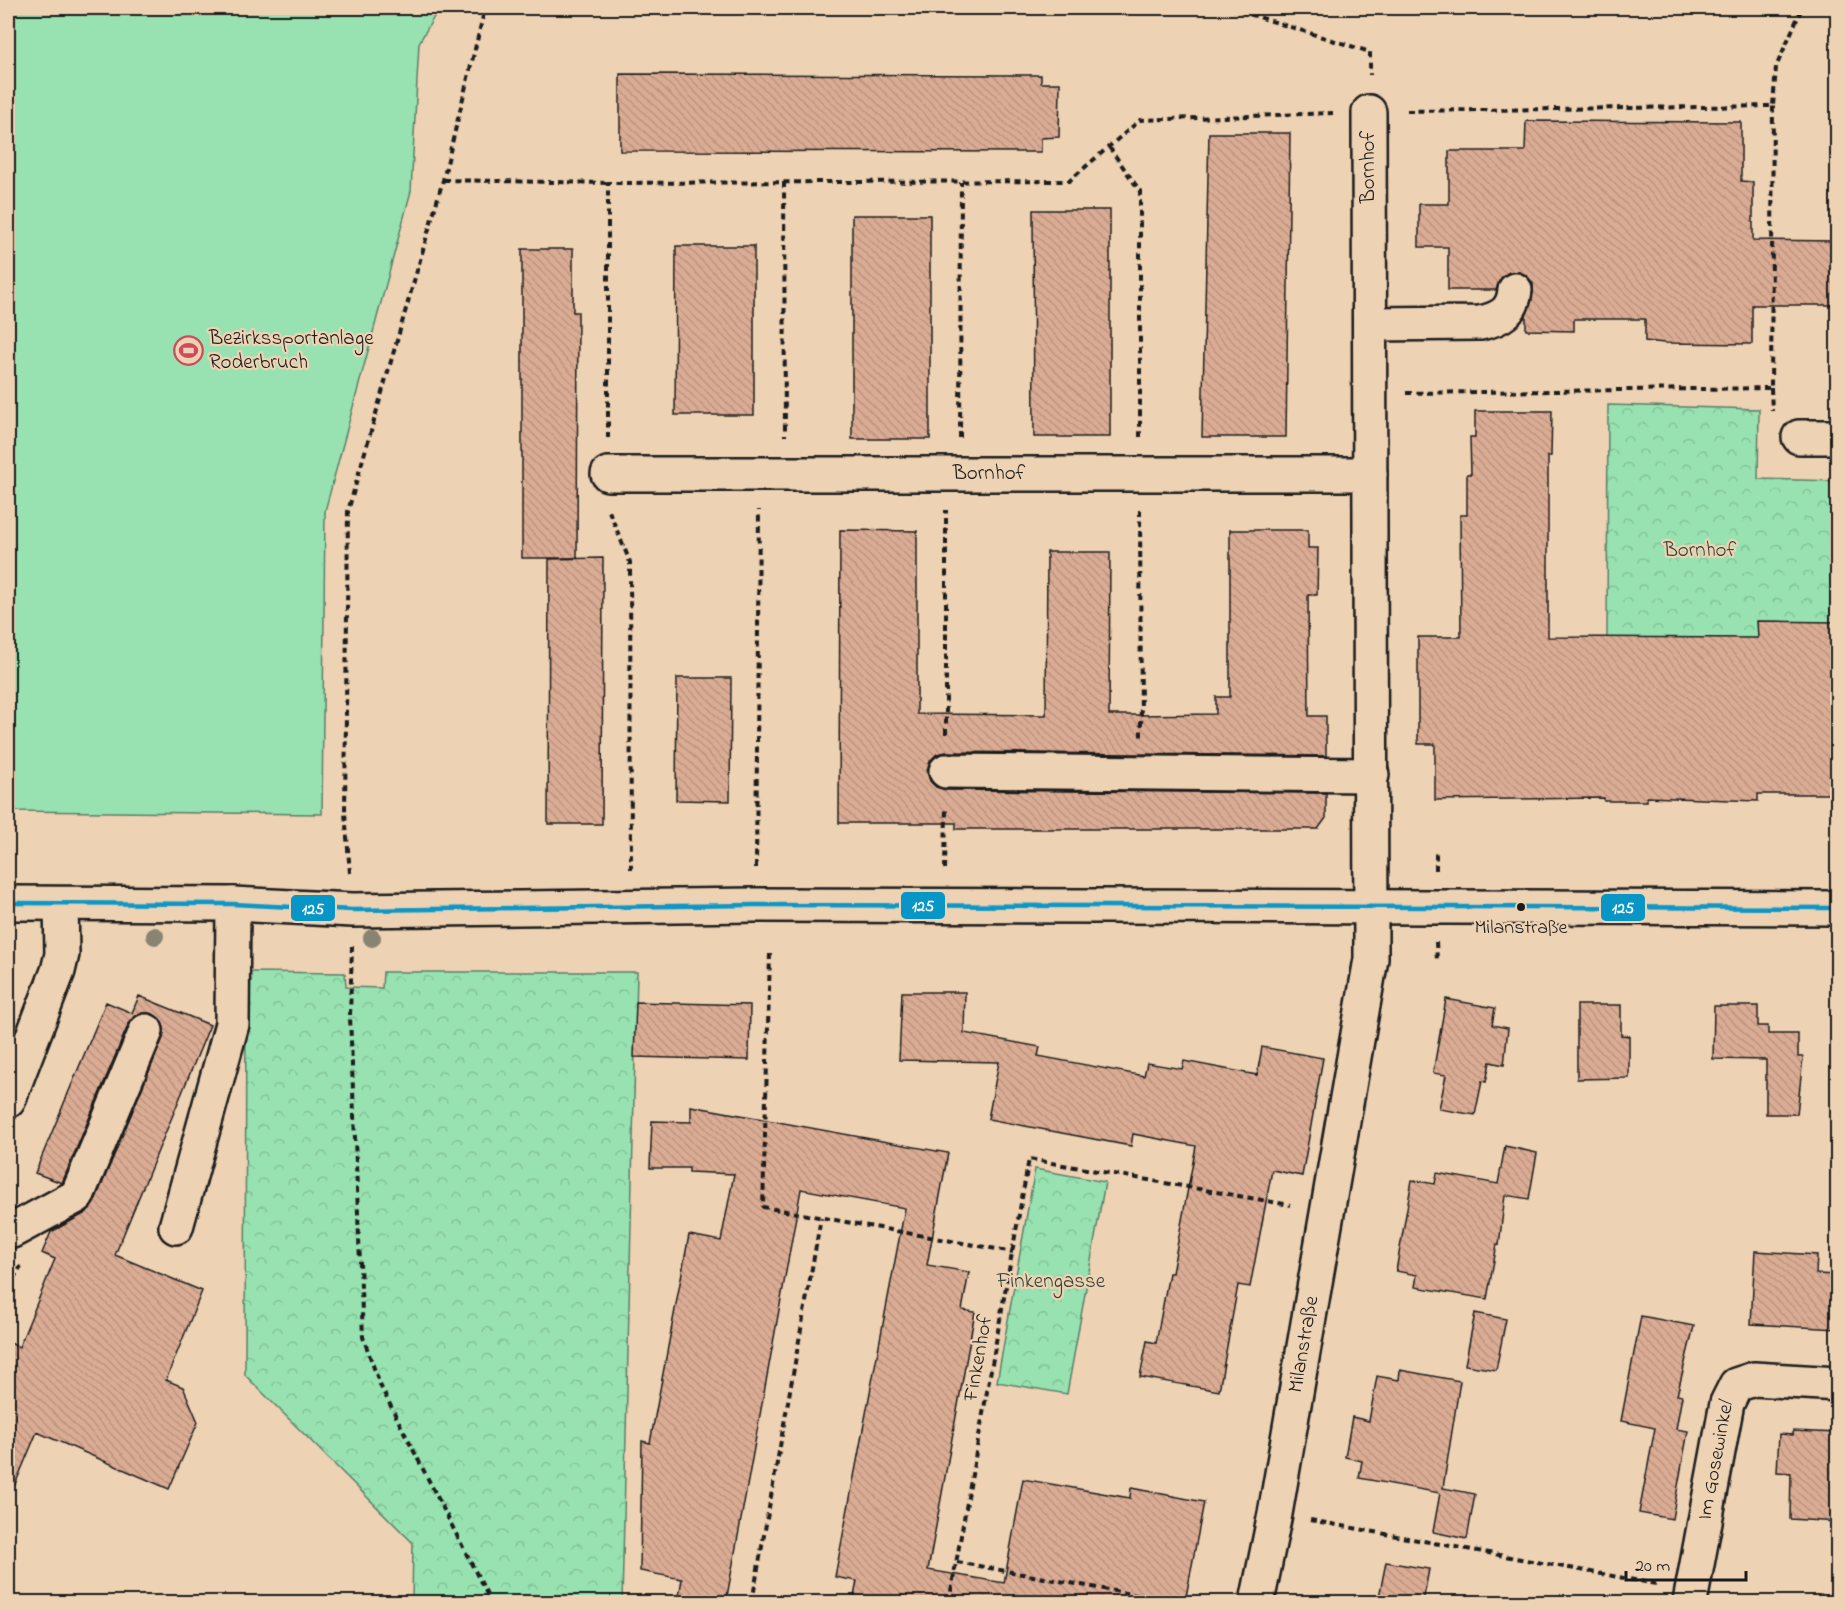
<svg xmlns="http://www.w3.org/2000/svg" width="1845" height="1610" font-family="'Indie Flower',sans-serif">
<defs>
<pattern id="park-crowns" width="20" height="18" patternUnits="userSpaceOnUse" patternTransform="scale(1.5)"><rect width="20" height="18" fill="#98e2b1"/><path d="M2 6a3 3 0 1 1 6 0M12 15a3 3 0 1 1 6 0" fill="none" stroke="#82c198"/></pattern>
<pattern id="building-back-hatch" width="6" height="6" patternUnits="userSpaceOnUse" patternTransform="scale(1.5)"><rect width="6" height="6" fill="#dbac94"/><path d="M-1 5l2 2M0 0l6 6M5-1l2 2" fill="none" stroke="#bb937f"/></pattern>
</defs>
<rect width="100%" height="100%" fill="#edd2b4"/>
<filter id="ink" filterUnits="userSpaceOnUse"><feTurbulence type="fractalNoise" baseFrequency=".0167" numOctaves="2"/><feDisplacementMap in="SourceGraphic" scale="12" xChannelSelector="R" yChannelSelector="G"/><feConvolveMatrix kernelMatrix="1 2 1 2 8 2 1 2 1" color-interpolation-filters="sRGB"/></filter>
<g filter="url(#ink)">
<path fill="url(#park-crowns)" stroke="#5a7f66" stroke-width="1.5" d="M1608,405l151,4 -1,70 79,2v166l-230,-7z
M246,972l99,1 1,14 36,1 1,-16h254l-15,630h-210l1,-59 -168,-168z
M1035,1169l70,13 -38,212 -70,-12z"/>
<path fill="#98e2b1" stroke="#5a7f66" stroke-width="1.5" d="M8,8h431l-20,35 -8,148 -86,320 -3,303 -314,-3z"/>
<path fill="url(#building-back-hatch)" stroke="#1c1c1c" stroke-width="1.5" d="M620,74l421,1v8h19l-1,54 -18,1v14l-421,-1z
M1526,121l215,1v59l12,1v58l85,1v64h-86v39l-87,-1 -20,-2v-22h-71v12l-48,-1v-14l7,-23v-9l-6,-8 -8,-4h-10l-8,6 -5,12h-48v-43h-29v-43h30v-53h76z
M1209,133h81l-4,304h-84z
M1033,210h77v227h-76z
M852,215h78v224h-78z
M676,246h78v169h-79z
M522,249h51v63h5l-1,246h-55z
M1475,411h77l-1,45h-3v181l210,1 -1,-17 81,1v172h-80v7l-111,-4v4h-43v-3l-169,2v-56h-17v-107h43l-1,-122h7v-41h4l-1,-37h5z
M840,530l77,1v183l129,1 1,-163h63l-1,163h26l81,-1v-17h14v-167h78v18h10l-1,47h-9l1,121h17v40l-380,-4 -9,2 -7,7 -3,10 3,10 6,6 10,3 380,3v25l-8,11h-362v-6h-117z
M603,558l-1,266h-54l1,-265z
M677,678h54l-1,123 -54,-1z
M902,992h63l-1,41 76,14 -2,9 106,20 3,-13 35,6 2,-8 73,14 5,-28 61,11 -21,118 -30,-6 -22,117 -12,-2 -19,106 -79,-14 7,-36 9,2 13,-70h3l24,-127 -63,-12 -2,12 -143,-27 11,-57 -100,-2z
M139,996l71,29 -95,230 87,36 -36,89 17,7 15,35 -29,67 -132,-57 -29,69v-159l11,5 36,-88 -13,-6 9,-21 35,-19 8,-10 69,-165 1,-10 -4,-9 -7,-5 -10,-1 -9,4 -5,6 -67,160 -27,-10 71,-171 26,11z
M1446,999l49,9 -3,17 16,3 -4,37 -14,-3 -4,20 -4,-1 -7,34 -36,-6 7,-34 -13,-2z
M636,1002l114,3 -1,55 -115,-3z
M1577,1005h44v30l8,1v42l-52,1z
M1714,1006h44v20h10v8h30v23h5l-6,57h-31v-54l-53,-1z
M691,1106l257,47 -21,112 42,7 -7,38 13,2 -47,258 76,13 19,-104 107,19 1,-10 73,14 -19,100h-332l4,-21 -22,-4 70,-369 -104,-19 -75,413h-48l4,-23 -42,-8 2,-130 8,2 39,-208 32,6 13,-67 -45,-2v-4h-39l2,-47 39,1z
M1505,1146l32,7 -8,46 -24,-4 -6,50 -2,-1 -10,55 -72,-12 2,-12 -21,-4 16,-91 23,4 2,-11 61,11z
M1755,1251l62,4 -1,19 22,1v54l-87,-5z
M1475,1313l31,6 -10,51 -31,-5z
M1641,1316l53,10 -17,69 5,1 -6,33 12,2 -16,88 -33,-6 16,-85 -34,-7z
M1400,1370l60,11 -17,107 32,6 -8,45 -34,-7 7,-39 -81,-15 3,-17 -17,-4 7,-40 17,4 8,-45 22,4z
M1793,1431l45,2v89l-48,-3 1,-46 -14,-1 2,-38 14,1z
M1386,1562l43,7 -6,33h-45z"/>
<g fill="none" stroke-linecap="round" stroke-linejoin="round">
<defs>
<g id="minor">
<path d="M1370,324l110,-1c20,-4 33,-11 35,-33"/>
<path d="M1799,437h39"/>
<path id="s1" d="M608,474h762"/>
<path d="M946,771l426,4"/>
<path d="M8,903l225,1 120,6 402,-5 1083,3"/>
<path d="M8,1101l50,-130 4,-17 -1,-50"/>
<path d="M176,1227l56,-203 1,-120"/>
<path d="M12,1231l65,-35 69,-165"/>
<path id="s2" d="M1257,1602l18,-88 96,-555 -2,-847"/>
<path id="s3" d="M1690,1602l37,-199 9,-18 18,-6 84,5"/>
</g>
</defs>
<use href="#minor" stroke="#1c1c1c" stroke-width="38"/>
<path stroke="#1c1c1c" stroke-width="4" stroke-dasharray="6 4.5" stroke-linecap="butt" d="M1230,8l140,44v23
M1407,111l366,-5 3,-39 26,-59
M1109,147l31,44v246
M443,180l165,3
M784,182l1,254
M1771,388l1,23
M1406,393l365,-5 2,-282
M608,438v-255l461,-2 71,-61 193,-7
M960,438l1,-256
M1140,510l1,227
M609,511l21,51 1,307
M946,734v-224
M756,868l3,-358
M945,869l1,-62
M1436,870v-17
M350,873l-5,-60 3,-302 95,-331 42,-172
M1436,942l1,18
M352,946l-2,70 13,321 17,48 111,217
M770,954l-7,253 250,45
M8,1288l13,-22
M1310,1520l346,64
M957,1562l217,40
M752,1602l69,-384
M949,1602l80,-443 261,46"/>
<use href="#minor" stroke="#edd2b4" stroke-width="33"/>
<defs>
<path id="bus-1" d="M8,903l225,1 120,6 402,-5 1083,3"/>
</defs>
<use href="#bus-1" stroke="#edd2b4" stroke-width="9"/>
<use href="#bus-1" stroke="#0796c6" stroke-width="4.5"/>
</g>
<g fill="#888471">
<circle cx="155" cy="936" r="9"/>
<circle cx="372" cy="938" r="9"/>
</g>
</g>
<defs>
<symbol id="stadium-ring" viewBox="-11 -11 22 22"><circle r="9.5" fill="#edd2b4" stroke="#d1495b" stroke-width="1.5"/><path d="M0-5a6.5 5 0 1 0 0 10a6.5 5 0 1 0 0-10ZM-3.5-1.8h7v3.6h-7Z" fill="#d1495b"/></symbol>
</defs>
<g fill-rule="evenodd">
<use href="#stadium-ring" x="172" y="334" width="33" height="33"/>
</g>
<circle fill="#1c1c1c" stroke="#edd2b4" stroke-width="2" cx="1521" cy="907" r="5"/>
<g text-anchor="middle" dominant-baseline="central" stroke-width="4.5" stroke-linejoin="round" paint-order="stroke">
<g font-size="20" fill="#1c1c1c" stroke="#edd2b4">
<text x="1521" y="928">Milanstraße</text>
</g>
<g font-size="21" fill="#1c1c1c" stroke="#edd2b4">
<text transform="translate(1369 167) rotate(-90)">Bornhof</text>
<text stroke="none"><textPath href="#s1" startOffset="381">Bornhof</textPath></text>
<text stroke="none"><textPath href="#s2" startOffset="262">Milanstraße</textPath></text>
<text transform="translate(979 1358) rotate(-80)">Finkenhof</text>
<text stroke="none"><textPath href="#s3" startOffset="144">Im Gosewinkel</textPath></text>
</g>
<g font-size="21" fill="#1c1c1c" stroke="#edd2b4" text-anchor="start">
<text x="209" y="339">Bezirkssportanlage<tspan x="209" dy="24">Roderbruch</tspan></text>
</g>
<g font-size="21" fill="#35443a" stroke="#edd2b4">
<text x="1700" y="551">Bornhof</text>
<text x="1051" y="1282">Finkengasse</text>
</g>
</g>
<g stroke="#edd2b4" stroke-width="2">
<rect x="900" y="891" width="46" height="29" rx="6" fill="#0796c6"/>
<rect x="1600" y="893" width="46" height="29" rx="6" fill="#0796c6"/>
<rect x="290" y="894" width="46" height="28" rx="6" fill="#0796c6"/>
</g>
<g font-size="16" text-anchor="middle" font-weight="bold" fill="#fff">
<text x="923" y="911">125</text>
<text x="1623" y="913">125</text>
<text x="313" y="914">125</text>
</g>
<rect width="1845" height="1610" fill="none" stroke="#edd2b4" stroke-width="30"/>
<rect x="15" y="15" width="1815" height="1580" fill="none" stroke="#1c1c1c" stroke-width="2" filter="url(#ink)"/>
<path d="M1626 1571v9h120v-9" fill="none" stroke="#1c1c1c" stroke-width="3"/>
<text x="1635" y="1571" font-size="18" fill="#1c1c1c" stroke="#edd2b4" stroke-width="4.5" paint-order="stroke">20 m</text>
</svg>
